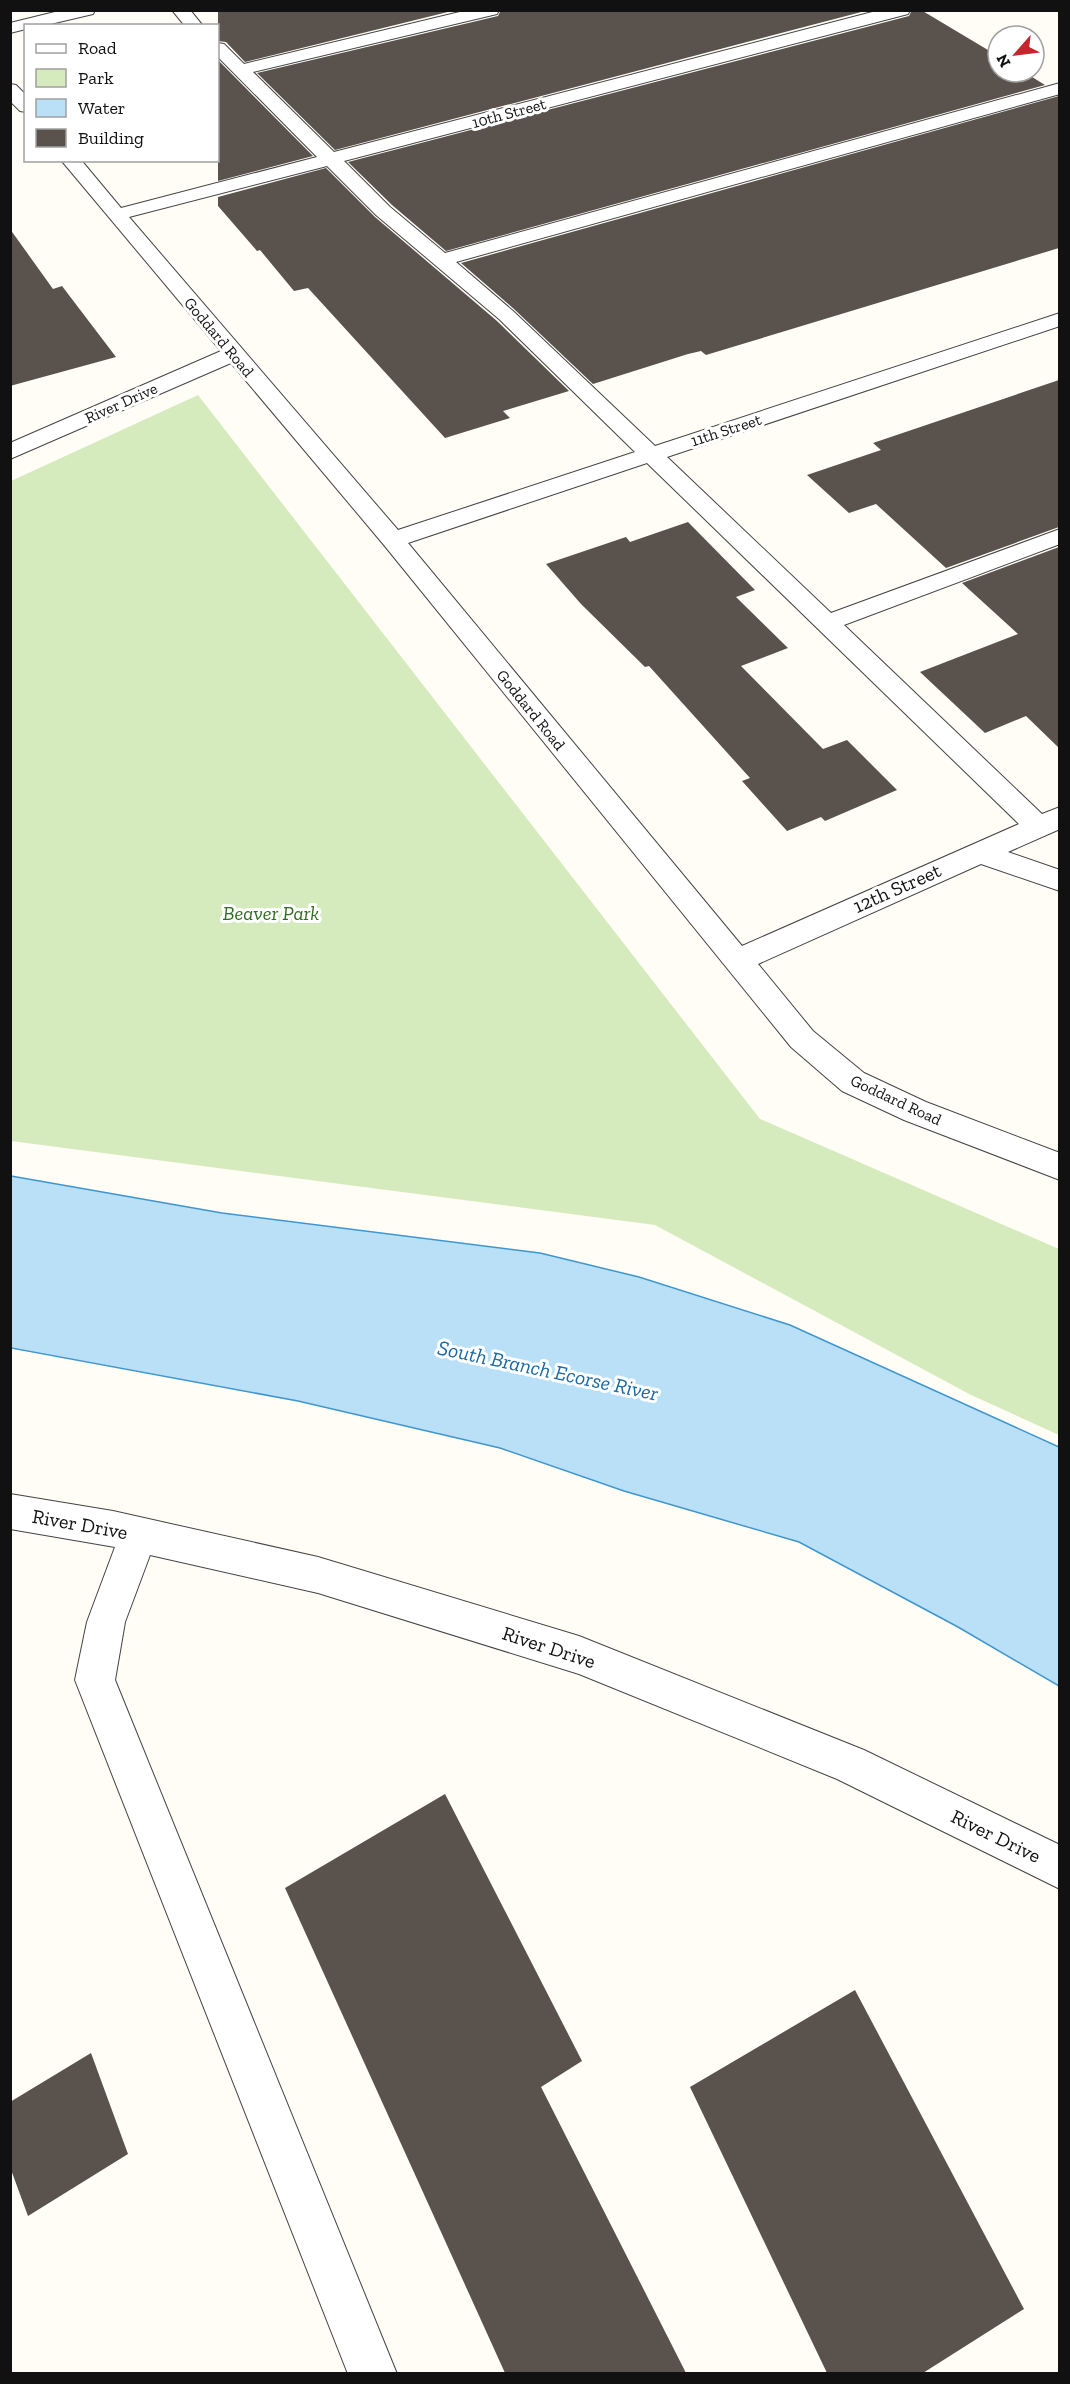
<svg xmlns="http://www.w3.org/2000/svg" width="1070" height="2384" font-family="'Zilla Slab',serif">
<rect width="100%" height="100%" fill="#fffdf5"/>
<path fill="#d5ebbd" d="M198,395l562,724 299,130v186l-88,-40 -316,-170 -644,-84v-660z"/>
<path fill="#b9e0f7" stroke="#3f96cf" stroke-width="1.5" d="M11,1176l211,37 318,40 99,24 151,48 269,122v239l-101,-59 -159,-85 -175,-51 -124,-43 -202,-47 -287,-53z"/>
<path fill="#5a524d" d="M218,10h238l-211,52 -19,-20 -8,-1z
M501,10h368l-534,140 -78,-77 241,-57z
M912,10h9l77,46v16h26l21,13 -599,166 -54,-46 -44,-43 561,-146z
M218,60l95,96 -95,25z
M1059,96v152l-353,107 -5,-4 -13,3 -95,30 -79,-75 -53,-46z
M326,168l49,49 122,104 72,70 -66,20 7,7 -65,20 -137,-150 -14,3 -34,-41 -3,1 -39,-45v-9z
M10,229l43,60 9,-3 54,71 -106,29z
M1059,380v147l-113,41 -70,-64 -27,9 -42,-38 74,-25 -8,-7z
M688,522l67,68 -19,7 52,51 -47,18 82,83 24,-9 50,50 -72,31 -4,-4 -34,14 -45,-50 8,-3 -101,-112 -4,1 -64,-63 -35,-40 80,-27 4,5z
M1059,547v201l-33,-32 -41,17 -65,-61 98,-38 -56,-51z
M445,1794l137,267 -41,26 145,286h-181l-220,-485z
M855,1990l169,319 -101,64h-96l-137,-286z
M91,2053l37,101 -100,62 -18,-49v-65z"/>
<g fill="none" stroke-linecap="round" stroke-linejoin="round">
<defs>
<path id="minor" d="M63,10h32l-2,4 -51,12h-16v3l-16,4v-10z
M172,10h18l13,16h-18z
M468,10h31l-2,4 -244,58 81,80 546,-142h30l-2,4 -564,147 46,46 55,46 615,-170v11l-604,168 57,49 142,135 405,-133v13l-393,131 164,156 229,-84v15l-216,81 198,189 18,-7v22l-52,23 52,18v21l-79,-27 -223,100 55,67 51,42 62,29 134,51v27l-156,-60 -62,-29 -51,-44 -407,-502 -153,-182 -221,96v-16l211,-92 -160,-191h20l40,48 196,-51 -99,-100v-14l6,1 20,20zM327,166l49,49 123,104 136,133 -237,78 -269,-313zM647,463l372,361 -277,122 -334,-403z
M10,84l6,1 10,10v17l-6,-1 -10,-10z
M10,1494l103,17 205,46 261,79 285,114 196,95v44l-223,-110 -258,-105 -261,-81 -168,-38 -25,67 -10,58 282,694h-49l-273,-694 12,-58 28,-75 -105,-18z"/>
</defs>
<use href="#minor" stroke="#444" stroke-width="2"/>
<use href="#minor" fill="#fff" fill-rule="evenodd"/>
</g>
<g text-anchor="middle" dominant-baseline="central" stroke-width="6" stroke-linejoin="round" paint-order="stroke">
<g font-size="16" fill="#111" stroke="#fff">
<text transform="translate(509 113) rotate(-15)">10th Street</text>
<text transform="translate(219 337) rotate(50)">Goddard Road</text>
<text transform="translate(121 403) rotate(-24)">River Drive</text>
<text transform="translate(726 430) rotate(-18)">11th Street</text>
<text transform="translate(531 710) rotate(51)">Goddard Road</text>
<text transform="translate(896 1100) rotate(25)">Goddard Road</text>
</g>
<g font-size="20" fill="#111" stroke="#fff">
<text transform="translate(897 888) rotate(-24)">12th Street</text>
<text transform="translate(80 1524) rotate(10)">River Drive</text>
<text transform="translate(549 1647) rotate(18)">River Drive</text>
<text transform="translate(996 1836) rotate(26)">River Drive</text>
</g>
<g font-size="20" font-style="italic" fill="#2f6b1f" stroke="#fff">
<text x="271" y="913">Beaver Park</text>
</g>
<g font-size="21" font-style="italic" fill="#1768a6" stroke="#fff">
<text transform="translate(548 1370) rotate(12)">South Branch Ecorse River</text>
</g>
</g>
<rect width="1070" height="2384" fill="none" stroke="#111111" stroke-width="24"/>
<rect x="24" y="24" width="195" height="138" fill="#ffffff" stroke="#a0a0a0" stroke-width="1.5"/>
<rect x="36" y="44" width="30" height="9" fill="#ffffff" stroke="#a0a0a0" stroke-width="1.5"/>
<text x="78" y="54" font-size="18" fill="#111111">Road</text>
<rect x="36" y="69" width="30" height="18" fill="#d5ebbd" stroke="#a0a0a0" stroke-width="1.5"/>
<text x="78" y="84" font-size="18" fill="#111111">Park</text>
<rect x="36" y="99" width="30" height="18" fill="#b9e0f7" stroke="#a0a0a0" stroke-width="1.5"/>
<text x="78" y="114" font-size="18" fill="#111111">Water</text>
<rect x="36" y="129" width="30" height="18" fill="#5a524d" stroke="#a0a0a0" stroke-width="1.5"/>
<text x="78" y="144" font-size="18" fill="#111111">Building</text>
<g transform="translate(1016 54) rotate(242)"><circle r="28" fill="#ffffff" stroke="#a0a0a0" stroke-width="1.5"/>
<path d="M0-4.5L10 22L0 15L-10 22Z" fill="#c4262e"/>
<text y="-9" font-size="16" font-weight="bold" text-anchor="middle" fill="#111111">N</text>
</g>
</svg>
